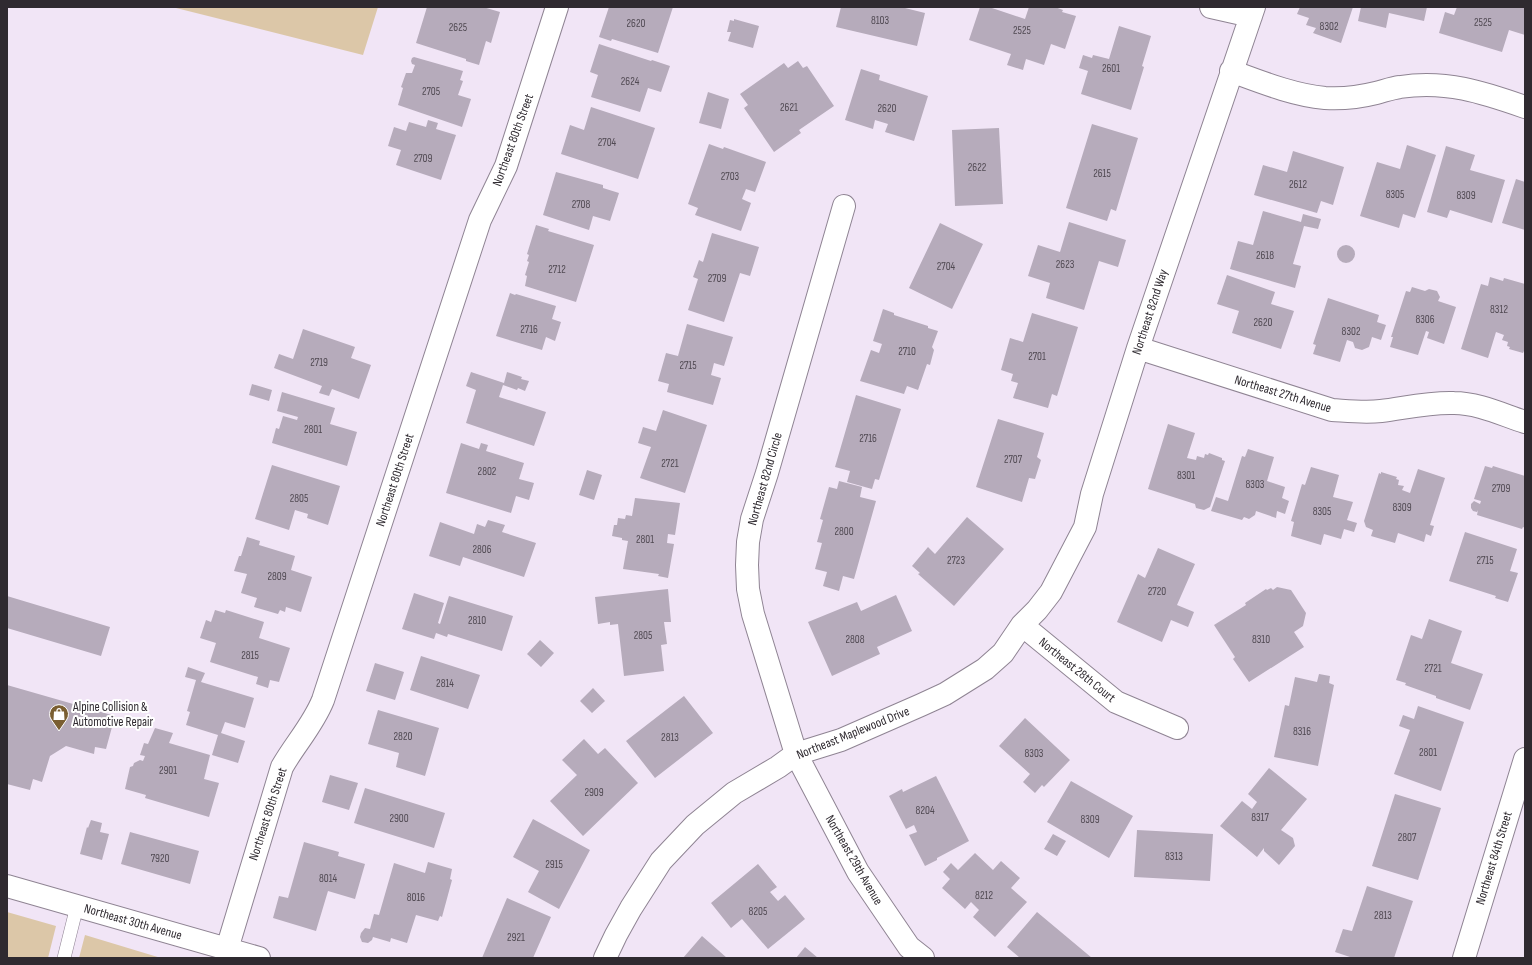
<svg xmlns="http://www.w3.org/2000/svg" width="1532" height="965" font-family="'Sofia Sans Condensed',sans-serif">
<rect width="100%" height="100%" fill="#f1e5f6"/>
<path fill="#dcc7a8" d="M172,7h206l-15,48z
M7,912l49,14 -8,32h-41z
M85,935l76,23h-82z"/>
<path fill="#b6abbb" d="M427,7h56l17,5 -9,31 -5,-2 -7,24 -13,-4v-2l-50,-16z
M609,7h64l-15,46 -46,-14 -1,2 -12,-4z
M841,7h60l24,6 -8,33 -81,-19z
M980,7h9l36,12 4,-12h26l8,3 -1,2 14,4 -11,33 -14,-5 -7,21 -18,-6 -3,11 -16,-5 4,-11 -42,-14z
M1300,7h53l-12,36 -28,-10 3,-5 -10,-3 3,-7 -12,-4z
M1361,7h66l-3,14 -35,-8 -3,15 -28,-7z
M1457,7h68v28l-16,-5 -7,22 -63,-19 6,-21 9,3z
M734,19l25,7 -6,22 -25,-7 3,-9h-4l3,-12 4,1z
M1119,26l32,10 -9,30 2,1 -13,43 -50,-16 7,-23 -9,-3 4,-13 9,3 1,-3 16,4z
M599,44l52,17 1,-1 18,6 -9,26 -13,-4 -8,24 -49,-15 7,-22 -8,-3z
M414,57l49,14 -3,9 3,1 -5,14 13,4 -9,28 -64,-22 5,-17 -2,-1 5,-14h6l3,-8 -3,-1 -1,-3 1,-3z
M798,61l5,7 4,-2 27,40 -35,24 2,3 -27,19 -30,-44 4,-3 -8,-11 44,-31 4,5z
M861,69l19,6 -1,5 49,16 -14,45 -29,-9 3,-8 -13,-4 -2,9 -28,-9z
M708,92l21,7 -8,30 -22,-6z
M591,107l64,21 -17,51 -77,-25 9,-29 14,5z
M428,120l10,3 -2,6 20,6 -15,45 -45,-15 5,-15 -13,-4 6,-19 12,4 3,-9 17,5z
M1092,124l46,14 -22,73 -5,-2 -4,12 -41,-13z
M999,128l4,76 -48,2 -3,-76z
M709,144l14,5 1,-2 42,15 -11,30 -9,-3 -4,10 9,4 -10,28 -46,-16 3,-7 -10,-4z
M1407,145l29,10 -21,63 -12,-4 -4,14 -39,-12 17,-54 23,7z
M1446,146l29,9 -5,15 35,10 -13,43 -42,-13 -3,8 -20,-6z
M1293,151l51,16 -11,38 -12,-4 -4,12 -63,-18 9,-30 24,7z
M556,172l47,13v3l16,5 -9,28 -17,-5 -4,14 -46,-15z
M1516,179l9,3v48l-23,-7z
M1263,211l38,11 2,-8 18,5 -3,10 -14,-3 -11,38 8,2 -6,22 -65,-19 8,-28 15,4z
M1069,222l57,18 -8,27 -19,-6 -15,49 -38,-12 4,-15 -22,-7 10,-31 22,7z
M940,223l43,21 -31,65 -43,-21z
M536,225l13,4 -1,2 46,14 -18,57 -51,-16 2,-10 -2,-1 4,-13 -2,-1 2,-6 -2,-1z
M712,233l47,14 -9,29 -10,-3 -16,49 -36,-12 10,-31 -5,-2 6,-17 4,2z
M1337 254a9 9 0 1 1 18 0a9 9 0 1 1-18 0Z
M1227,275l48,17 -4,12 23,7 -13,38 -49,-16 7,-22 -22,-7z
M1490,277l13,4 1,-3 21,6v67h-1l-1,2 -14,-4 1,-2 -3,-1 1,-4 -6,-2 2,-5 -8,-3 -8,26 -27,-9 20,-65 7,2z
M1412,287l13,4 4,-2 8,2 3,6 -2,4 18,6 -12,37 -17,-6 2,-6 -3,-1 -8,24 -28,-8 3,-10h-2l15,-46 4,1z
M510,293l5,2 1,-1 40,12 -4,13 9,3 -6,19 -9,-4 -4,13 -46,-14z
M1328,298l51,17 -2,7 9,3 -5,15 -9,-3 -3,10 -7,3 -7,-2 -2,-6 -6,-2 -7,22 -27,-8 3,-9 -3,-1z
M883,309l11,4v2l34,11v2l10,3 -6,16 2,3 -4,15 -3,-1 -9,26 -11,-4 -3,8 -44,-13 11,-31 8,3 3,-9 -9,-3z
M1032,313l46,14 -21,69 -5,-2 -4,14 -35,-10 5,-15 -7,-2 2,-7 -12,-4 9,-32 13,4z
M687,324l46,13 -9,29 -10,-3 -3,12 10,3 -8,27 -46,-13 2,-8 -11,-3 8,-28 12,3z
M303,329l52,18 -4,11 20,7 -12,34 -27,-10 -3,7 -10,-3 3,-7 -48,-18 5,-14 14,5z
M471,372l33,11 3,-11 15,5 -1,2 8,2 -4,10 -7,-3 -1,2 -14,-5 -4,12 47,15 -12,34 -68,-23 10,-33 -10,-4z
M252,384l20,6 -3,11 -20,-6z
M282,392l53,16 -5,16 27,8 -10,34 -75,-23 4,-15 3,1 4,-13 14,4 1,-3 -21,-6z
M856,395l45,14 -22,71 -4,-1 -3,10 -25,-7 3,-11 -15,-4z
M663,410l44,15 -22,68 -45,-15 11,-31 -13,-4 5,-16 13,4z
M998,419l46,14 -7,24 4,3 -6,19 -6,-1 -7,24 -46,-15z
M1168,424l27,9 -8,25 9,2 1,-4 7,2 1,-4 3,1 1,-2 13,5v2l3,1 -15,46 -6,3 -8,-2 -1,-4 -47,-15z
M461,443l18,6 2,-6 7,2 -2,6 38,12 -5,16 15,4 -5,17 -13,-4 -5,17 -65,-20z
M1248,449l26,8 -7,24 18,6 -3,11 7,3 -4,13 -8,-3 -1,7 -20,-7 -1,4 -6,4 -5,-2 -2,3 -31,-9 5,-14 12,4 14,-45 3,1z
M272,465l68,21 -12,39 -21,-7 1,-4 -13,-4 -6,20 -34,-11z
M1485,466l7,2 1,-2 32,10v52l-2,-1 -1,2 -45,-14 1,-5 -1,2 -4,-1 -2,-3v-4l3,-3 6,3 1,-3 -7,-2z
M1311,467l28,8 -6,22 20,5 -6,18 10,3 -3,9 -10,-3 -3,10 -17,-5 -3,11 -30,-9 3,-14 -3,-1 11,-37 3,1z
M1418,469l27,9 -15,47 4,1 -3,10 -5,-2 -2,8 -26,-9 -3,10 -24,-7 2,-6 -7,-3 -2,-6 15,-48 2,1v-2l16,5 -1,2 3,1 -1,5 6,1 -2,4 8,3z
M587,470l15,5 -8,25 -15,-5z
M839,481l23,6 -2,10 16,4 -22,78 -11,-3 -4,15 -16,-5 4,-14 -12,-3 7,-26 -5,-1 6,-22 -3,-1 9,-32 8,2z
M635,498l45,5 -5,32 -7,-1 -1,9 7,1 -6,34 -10,-2 1,-2 -36,-5 5,-28 -6,-1v-2l-10,-2 2,-11h3l1,-7 7,1 1,-4 6,1z
M967,517l37,32 -50,57 -36,-32 2,-1 -8,-7 16,-19 7,7z
M488,520l17,5 -3,7 34,11 -12,34 -61,-20 -3,9 -31,-10 11,-34 34,12 3,-10 8,3z
M1465,532l52,17 -7,22 8,2 -10,29 -13,-4 1,-2 -47,-15z
M247,537l13,4 -1,4 36,11 -4,14 21,7 -11,35 -15,-5 -1,5 -5,-2 -2,4 -24,-7 3,-9 -16,-5 6,-19 -13,-3 5,-15h2z
M1158,548l37,16 -18,41 17,7 -6,15 -17,-7 -9,22 -45,-20 21,-48 7,4z
M1277,587l14,3 15,23 -3,13 -9,6 10,15 -55,35 -16,-23 2,-2 -21,-32 32,-20 -1,-2 21,-14 1,1 4,-2 2,2z
M668,589l3,33h-7l3,22 -6,1 3,26 -40,5 -6,-52 -8,1v-3l-12,2 -3,-27z
M414,593l30,10 -6,20 2,1 9,-28 64,20 -11,35 -54,-17 -1,3 -11,-4 -2,6 -32,-10z
M896,595l16,36 -35,16 3,7 -48,22 -24,-54 49,-20 4,9z
M7,596l103,31 -9,29 -94,-28z
M215,610l10,3 1,-3 38,12 -5,16 31,10 -11,34 -9,-2 -2,8 -12,-4 2,-7 -48,-15 6,-19 -16,-5 6,-18 5,2z
M1429,619l33,12 -11,32 32,11 -13,36 -34,-12v-2l-31,-11 1,-2 -10,-3 15,-45 11,4z
M540,640l14,13 -13,14 -14,-13z
M421,656l59,19 -12,34 -58,-19z
M375,663l29,9 -9,28 -29,-9z
M188,667l17,6 -4,9 53,16 -9,30 -20,-6 -4,11 24,8 -7,22 -26,-8 6,-20 -32,-10 4,-13 -3,-1 9,-31 -11,-3z
M1319,674l11,2 -1,7 5,2 -16,81 -44,-9 11,-52 4,1 6,-29 22,5z
M7,685l108,31 -9,33 -11,-2 -1,7 -28,-8 -16,10 -8,26 -9,-3 -3,11 -23,-6z
M593,688l12,13 -13,12 -12,-12z
M684,696l29,37 -58,45 -29,-37z
M1418,706l46,16 -23,69 -47,-17 16,-44 -11,-4 4,-11 11,4z
M378,710l61,18 -14,48 -29,-9 3,-14 -31,-9z
M1025,718l45,42 -26,27 -2,-2 -7,8 -12,-11 7,-8 -31,-28z
M155,728l18,5 -4,10 41,12 -6,24 15,4 -10,34 -64,-19 1,-3 -21,-6 5,-22 3,-1 1,-3 6,-3 3,1 2,-5 -5,-1 4,-12 4,1z
M584,739l14,15 7,-6 33,35 -55,53 -33,-35 27,-26 -15,-15z
M1269,768l38,31 -26,31 12,8 2,8 -16,19 -15,-14v-3l-7,9 -37,-31 22,-25 10,8 5,-7 -9,-8z
M330,775l28,8 -9,27 -27,-8z
M936,776l33,65 -32,17v2l-12,6 -16,-31 8,-3 -3,-7 -8,4 -17,-33 13,-7 1,3z
M1071,781l62,35 -24,42 -62,-36z
M365,788l80,25 -11,35 -80,-25z
M1395,794l46,14 -23,72 -46,-14z
M533,819l57,31 -31,59 -31,-17 11,-21 -26,-14z
M91,820l11,3 -2,9 9,2 -7,26 -22,-6 7,-27 1,1z
M1137,830l76,4 -3,47 -76,-4z
M130,832l69,19 -9,33 -69,-20z
M1053,834l13,7 -9,15 -13,-7z
M304,842l35,10 -1,4 27,8 -10,35 -27,-8 -12,40 -43,-13 6,-22 9,2z
M975,853l18,17 8,-9 19,17 -9,10 16,14 -32,35 -22,-20 6,-7 -8,-8 -6,7 -23,-21 8,-9 -7,-7 8,-9 7,7z
M428,862l24,7 -2,10 2,1 -10,37 -2,-1 -2,5 -22,-6 -9,28 -16,-5 -1,4 -17,-5 -1,3 -4,3 -6,-1 -2,-5 1,-4 4,-5 5,1 4,-15 5,1 15,-52 31,10z
M758,864l19,23 -7,5 8,9 7,-6 20,24 -37,30 -26,-30 -11,9 -20,-25z
M1367,886l46,15 -19,57h-41l-18,-6 8,-23 9,2z
M507,898l44,19 -18,41h-51z
M1037,912l55,46h-72l-13,-11z
M702,936l25,22h-44z
M805,947l13,11h-22z"/>
<g fill="none" stroke-linecap="round" stroke-linejoin="round">
<defs>
<path id="lane" d="M64,958l13,-52"/>
<path id="street" d="M1211,7l40,9
M1231,71c30,11 62,24 94,27 16,1 35,-1 51,-5 8,-2 16,-5 24,-6 46,-7 82,5 125,20
M844,206l-77,267 -15,46 -4,23 -1,23 1,24 5,25 43,140 62,118 51,75 14,11
M1138,348l194,62c16,1 33,3 49,1 24,-3 48,-9 73,-8 24,0 49,12 71,19
M1022,625l94,77 61,26
M7,886l252,72
M227,949l55,-182c13,-23 31,-42 41,-67l157,-480 26,-54 51,-159
M605,958l11,-23 15,-27 30,-47 34,-36 39,-32 44,-26 18,-13 45,-14 80,-35 24,-11 40,-25 18,-16 19,-28 15,-15 14,-18 34,-65 7,-33 46,-146 116,-341
M1464,958l61,-199"/>
</defs>
<use href="#lane" stroke="#8f8493" stroke-width="14"/>
<use href="#street" stroke="#8f8493" stroke-width="24"/>
<use href="#lane" stroke="#fff" stroke-width="13"/>
<use href="#street" stroke="#fff" stroke-width="22"/>
</g>
<defs>
<symbol id="shop-pin" viewBox="-11 -11 22 30"><path d="M0 17L-7.5 6A9.5 9.5 0 1 1 7.5 6Z" fill="#7a5e31" stroke="#fff"/><path d="M-5-2.5h2.3a2.7 3.5 0 0 1 5.4 0H5L5.5 6h-11ZM-1.5-2.5h3a1.5 2.3 0 0 0-3 0Z" fill="#fff"/></symbol>
</defs>
<g fill-rule="evenodd">
<use href="#shop-pin" x="48" y="703" width="22" height="30"/>
</g>
<g text-anchor="middle" dominant-baseline="central" stroke-width="4" stroke-linejoin="round" paint-order="stroke">
<g font-size="11" fill="#514a53">
<text x="880" y="20">8103</text>
<text x="1483" y="22">2525</text>
<text x="636" y="23">2620</text>
<text x="1329" y="26">8302</text>
<text x="458" y="27">2625</text>
<text x="1022" y="30">2525</text>
<text x="1111" y="68">2601</text>
<text x="630" y="81">2624</text>
<text x="431" y="91">2705</text>
<text x="789" y="107">2621</text>
<text x="887" y="108">2620</text>
<text x="607" y="142">2704</text>
<text x="423" y="158">2709</text>
<text x="977" y="167">2622</text>
<text x="1102" y="173">2615</text>
<text x="730" y="176">2703</text>
<text x="1298" y="184">2612</text>
<text x="1395" y="194">8305</text>
<text x="1466" y="195">8309</text>
<text x="581" y="204">2708</text>
<text x="1265" y="255">2618</text>
<text x="1065" y="264">2623</text>
<text x="946" y="266">2704</text>
<text x="557" y="269">2712</text>
<text x="717" y="278">2709</text>
<text x="1499" y="309">8312</text>
<text x="1425" y="319">8306</text>
<text x="1263" y="322">2620</text>
<text x="529" y="329">2716</text>
<text x="1351" y="331">8302</text>
<text x="907" y="351">2710</text>
<text x="1037" y="356">2701</text>
<text x="319" y="362">2719</text>
<text x="688" y="365">2715</text>
<text x="313" y="429">2801</text>
<text x="868" y="438">2716</text>
<text x="1013" y="459">2707</text>
<text x="670" y="463">2721</text>
<text x="487" y="471">2802</text>
<text x="1186" y="475">8301</text>
<text x="1255" y="484">8303</text>
<text x="1501" y="488">2709</text>
<text x="299" y="498">2805</text>
<text x="1402" y="507">8309</text>
<text x="1322" y="511">8305</text>
<text x="844" y="531">2800</text>
<text x="645" y="539">2801</text>
<text x="482" y="549">2806</text>
<text x="956" y="560">2723</text>
<text x="1485" y="560">2715</text>
<text x="277" y="576">2809</text>
<text x="1157" y="591">2720</text>
<text x="477" y="620">2810</text>
<text x="643" y="635">2805</text>
<text x="855" y="639">2808</text>
<text x="1261" y="639">8310</text>
<text x="250" y="655">2815</text>
<text x="1433" y="668">2721</text>
<text x="445" y="683">2814</text>
<text x="1302" y="731">8316</text>
<text x="403" y="736">2820</text>
<text x="670" y="737">2813</text>
<text x="1428" y="752">2801</text>
<text x="1034" y="753">8303</text>
<text x="168" y="770">2901</text>
<text x="594" y="792">2909</text>
<text x="925" y="810">8204</text>
<text x="1260" y="817">8317</text>
<text x="399" y="818">2900</text>
<text x="1090" y="819">8309</text>
<text x="1407" y="837">2807</text>
<text x="1174" y="856">8313</text>
<text x="160" y="858">7920</text>
<text x="554" y="864">2915</text>
<text x="328" y="878">8014</text>
<text x="984" y="895">8212</text>
<text x="416" y="897">8016</text>
<text x="758" y="911">8205</text>
<text x="1383" y="915">2813</text>
<text x="516" y="937">2921</text>
</g>
<g font-size="13" fill="#2f2a30" stroke="#fff">
<text transform="translate(513 140) rotate(-70)">Northeast 80th Street</text>
<text transform="translate(1150 312) rotate(-72)">Northeast 82nd Way</text>
<text transform="translate(1283 394) rotate(17)">Northeast 27th Avenue</text>
<text transform="translate(765 479) rotate(-74)">Northeast 82nd Circle</text>
<text transform="translate(395 480) rotate(-72)">Northeast 80th Street</text>
<text transform="translate(1077 670) rotate(39)">Northeast 28th Court</text>
<text transform="translate(853 733) rotate(-22)">Northeast Maplewood Drive</text>
<text transform="translate(268 814) rotate(-72)">Northeast 80th Street</text>
<text transform="translate(1494 858) rotate(-73)">Northeast 84th Street</text>
<text transform="translate(854 860) rotate(60)">Northeast 29th Avenue</text>
<text transform="translate(133 922) rotate(16)">Northeast 30th Avenue</text>
</g>
<g font-size="13" fill="#2f2a30" stroke="#fff" text-anchor="start">
<text x="73" y="707">Alpine Collision &amp;<tspan x="73" dy="15">Automotive Repair</tspan></text>
</g>
</g>
<rect width="1532" height="965" fill="none" stroke="#2f2a30" stroke-width="16"/>
</svg>
